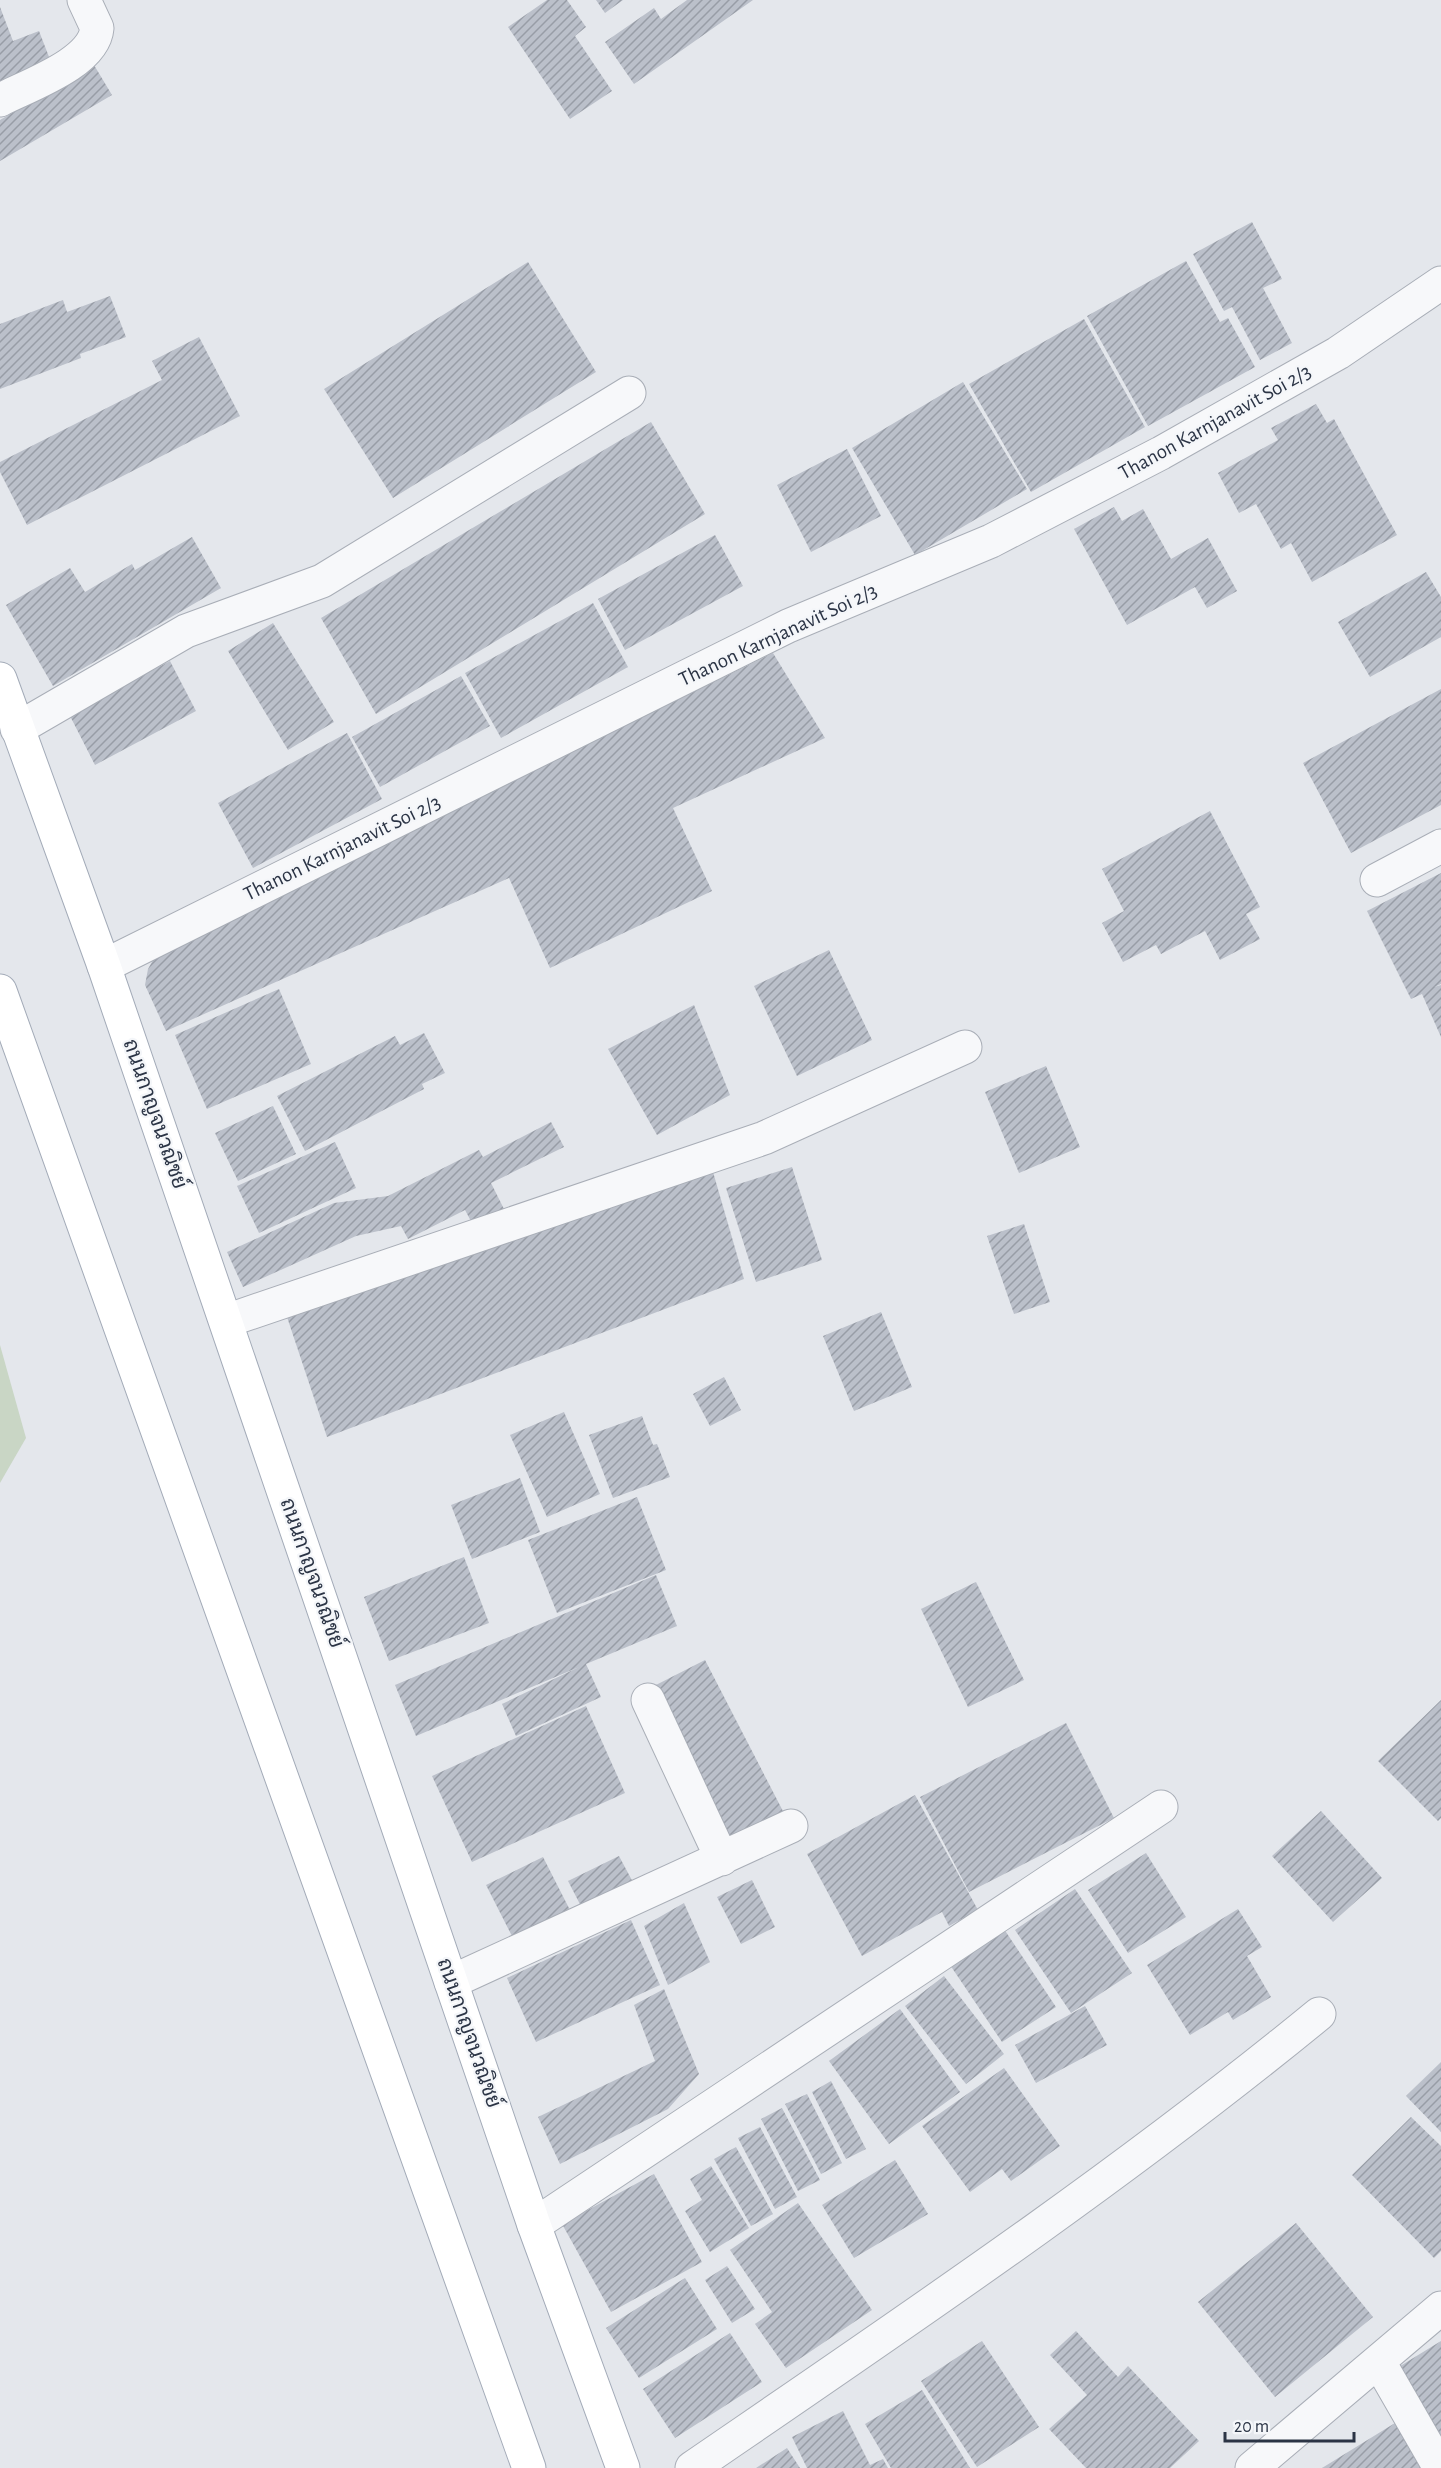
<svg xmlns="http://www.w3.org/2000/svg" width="1441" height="2468" font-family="'Alegreya Sans',Sarabun,sans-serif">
<defs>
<pattern id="building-hatch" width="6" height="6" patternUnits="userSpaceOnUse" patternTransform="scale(1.5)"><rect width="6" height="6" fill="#bbc0ca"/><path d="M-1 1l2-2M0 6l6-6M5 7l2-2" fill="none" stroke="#989da6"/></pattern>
</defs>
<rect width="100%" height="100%" fill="#e4e7ec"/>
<path fill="#c9d6c5" d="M0,1345l26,93 -26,45z"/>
<path fill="url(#building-hatch)" d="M547,0h20l19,27 -11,9 37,55 -42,28 -62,-92z
M596,0h27l-18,13z
M687,0h66l-119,84 -29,-42 49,-34 7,11z
M0,7l13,34 26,-10 12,31 -51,20z
M94,65l18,30 -112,66v-41z
M1252,222l30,57 -19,9 29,55 -32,17 -28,-53 -8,4 -31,-57z
M1186,261l34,61 8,-4 27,49 -107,59 -61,-110z
M528,262l68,110 -203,126 -69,-109z
M110,296l16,41 -46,17 1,4 -81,31v-65l63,-24 4,12z
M1084,319l61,108 -114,65 -62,-108z
M199,337l41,79 -213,109 -27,-53v-10l162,-82 -10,-19z
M963,382l64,107 -112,66 -63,-107z
M1316,404l11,19 7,-4 63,116 -85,47 -21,-39 -10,6 -25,-45 -17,9 -21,-40 60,-33 -7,-12z
M651,422l54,92 -329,200 -55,-96z
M847,449l34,67 -70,36 -34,-67z
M1114,507l8,14 21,-12 28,50 37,-21 29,53 -30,17 -12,-21 -68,38 -53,-96z
M715,535l28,51 -118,64 -27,-51z
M192,537l29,51 -168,98 -47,-81 64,-37 15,24 47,-28 3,6z
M1426,572l15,25v40l-71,40 -32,-55z
M593,603l35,64 -127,71 -36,-65z
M273,623l61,99 -46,28 -60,-99z
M773,653l52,85 -152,70 39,83 -162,77 -41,-90 -343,153 -21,-46 3,-16 9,-16z
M170,661l26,50 -101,54 -26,-51z
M461,676l29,50 -110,61 -28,-50z
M1441,689v116l-90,48 -48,-90z
M347,733l35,66 -129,69 -35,-65z
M1210,811l50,96 -14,7 14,25 -40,21 -15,-29 -44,23 -5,-9 -33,17 -21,-39 22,-12 -22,-42z
M1441,873v111l-7,3 7,-2v52l-19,-43 -11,5 -44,-88z
M829,950l43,90 -75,36 -43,-90z
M279,989l32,75 -104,45 -32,-74z
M694,1005l36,90 -73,40 -49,-86z
M424,1033l21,40 -23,11 2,5 -119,62 -28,-55 118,-60 5,9z
M1046,1066l34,81 -61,26 -34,-81z
M273,1106l23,48 -58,27 -23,-48z
M551,1122l13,25 -73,36 13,26 -31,16 -8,-15 -57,29 -7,-13 -45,10 -113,51 -16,-35 107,-49 54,-7 91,-46 4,7z
M335,1142l21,46 -97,45 -22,-47z
M711,1165l33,114 -417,158 -41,-123z
M792,1167l30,93 -66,22 -30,-94z
M1024,1224l26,78 -36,12 -27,-78z
M881,1312l31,75 -58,24 -31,-75z
M724,1377l17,33 -31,16 -17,-32z
M564,1412l36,82 -53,23 -37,-82z
M642,1416l11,29 4,-1 13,33 -57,21 -24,-63z
M520,1478l20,54 -68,27 -21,-54z
M637,1497l29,73 -109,43 -29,-73z
M464,1557l25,66 -100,38 -25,-64z
M656,1575l21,51 -91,38 15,33 -85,39 -14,-32 77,-37 -163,69 -21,-51z
M976,1582l48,98 -56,27 -47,-98z
M705,1660l80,155 -53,28 -80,-156z
M1441,1700v118l-3,3 -60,-60z
M586,1706l39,87 -153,69 -40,-86z
M1066,1723l48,95 -145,74 -49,-95z
M915,1795l63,115 -29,16 -7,-14 -80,44 -55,-102z
M1321,1811l61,67 -49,44 -61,-66z
M1146,1853l40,64 -58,36 -40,-63z
M619,1856l16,30 -51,26 -16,-31z
M543,1857l28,55 -57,28 -28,-55z
M752,1880l23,47 -34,17 -24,-47z
M1075,1889l57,84 -61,40 -56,-83z
M684,1903l26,59 -42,23 -24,-59z
M1238,1909l24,38 -15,9 24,41 -38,23 -5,-8 -38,23 -43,-70z
M631,1920l29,65 -124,57 -29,-64z
M1002,1926l54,81 -54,35 -54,-80z
M944,1976l60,78 -38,30 -61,-78z
M664,1989l35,85 -31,35 -108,55 -22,-47 117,-56 -21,-56z
M1085,2006l22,39 -71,38 -21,-38z
M900,2009l60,83 -71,52 -60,-83z
M1441,2062v70l-35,-36z
M1004,2068l56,78 -49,35 -9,-12 -32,23 -48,-66z
M831,2081l35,68 -20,10 -34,-67z
M807,2094l35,69 -21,11 -36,-70z
M782,2108l38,72 -22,11 -37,-72z
M1411,2117l30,29v105l-7,7 -82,-83z
M760,2127l37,70 -22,12 -37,-71z
M736,2147l37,67 -22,12 -37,-67z
M895,2160l33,54 -74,44 -32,-53z
M711,2166l38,62 -39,24 -25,-41 17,-11 -12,-21z
M654,2174l48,88 -91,50 -49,-88z
M798,2203l74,107 -86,58 -31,-44 17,-12 -42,-62z
M1296,2223l77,94 -98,80 -77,-95z
M727,2266l28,43 -23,14 -27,-43z
M685,2278l32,51 -78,49 -33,-50z
M1076,2331l42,46 10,-11 71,75 -29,27h-84l-37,-39 38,-34 -37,-40z
M730,2333l32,49 -87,56 -32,-49z
M982,2341l57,86 -62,40 -56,-86z
M1441,2341v99l-44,-72z
M922,2390l48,78h-79l-26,-44z
M843,2411l27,54 13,-6 5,9h-81l-15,-31z
M1395,2423l28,45h-101z
M787,2448l13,20h-44z"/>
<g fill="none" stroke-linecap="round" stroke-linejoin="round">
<defs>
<path id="minor" d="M0,100c29,-15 94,-37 97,-72l-13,-28
M17,729l169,-98 136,-50 307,-188
M1377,880l64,-34
M104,966l684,-340 203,-85 170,-88 177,-100 103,-70
M226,1321l538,-183 201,-91
M648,1700l74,159
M451,1982l340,-156
M534,2225l627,-418
M1379,2362l61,106
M692,2468c213,-146 427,-290 627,-454
M1252,2468l189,-160"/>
<path id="major" d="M0,679l104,287 430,1259 89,243
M0,991l529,1477"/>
</defs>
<use href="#minor" stroke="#a9aeb7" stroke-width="35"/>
<use href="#major" stroke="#a3abb8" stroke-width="35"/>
<use href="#minor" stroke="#f7f8fa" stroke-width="33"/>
<use href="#major" stroke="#fff" stroke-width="33"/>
</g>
<g text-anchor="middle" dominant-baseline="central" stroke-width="4.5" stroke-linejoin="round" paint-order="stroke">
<g font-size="21" fill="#2b3445" stroke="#f4f6f9">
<text transform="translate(1215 422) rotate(-29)">Thanon Karnjanavit Soi 2/3</text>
<text transform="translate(778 635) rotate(-25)">Thanon Karnjanavit Soi 2/3</text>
<text transform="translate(342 848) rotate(-26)">Thanon Karnjanavit Soi 2/3</text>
<text transform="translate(155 1114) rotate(71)">ถนนกาญจนวณิชย์</text>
<text transform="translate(312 1573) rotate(71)">ถนนกาญจนวณิชย์</text>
<text transform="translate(469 2033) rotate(71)">ถนนกาญจนวณิชย์</text>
</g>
</g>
<path d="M1225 2432v9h129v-9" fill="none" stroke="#2b3445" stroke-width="3"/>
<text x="1234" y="2432" font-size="18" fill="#2b3445" stroke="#f4f6f9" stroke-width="4.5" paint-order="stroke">20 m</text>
</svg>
